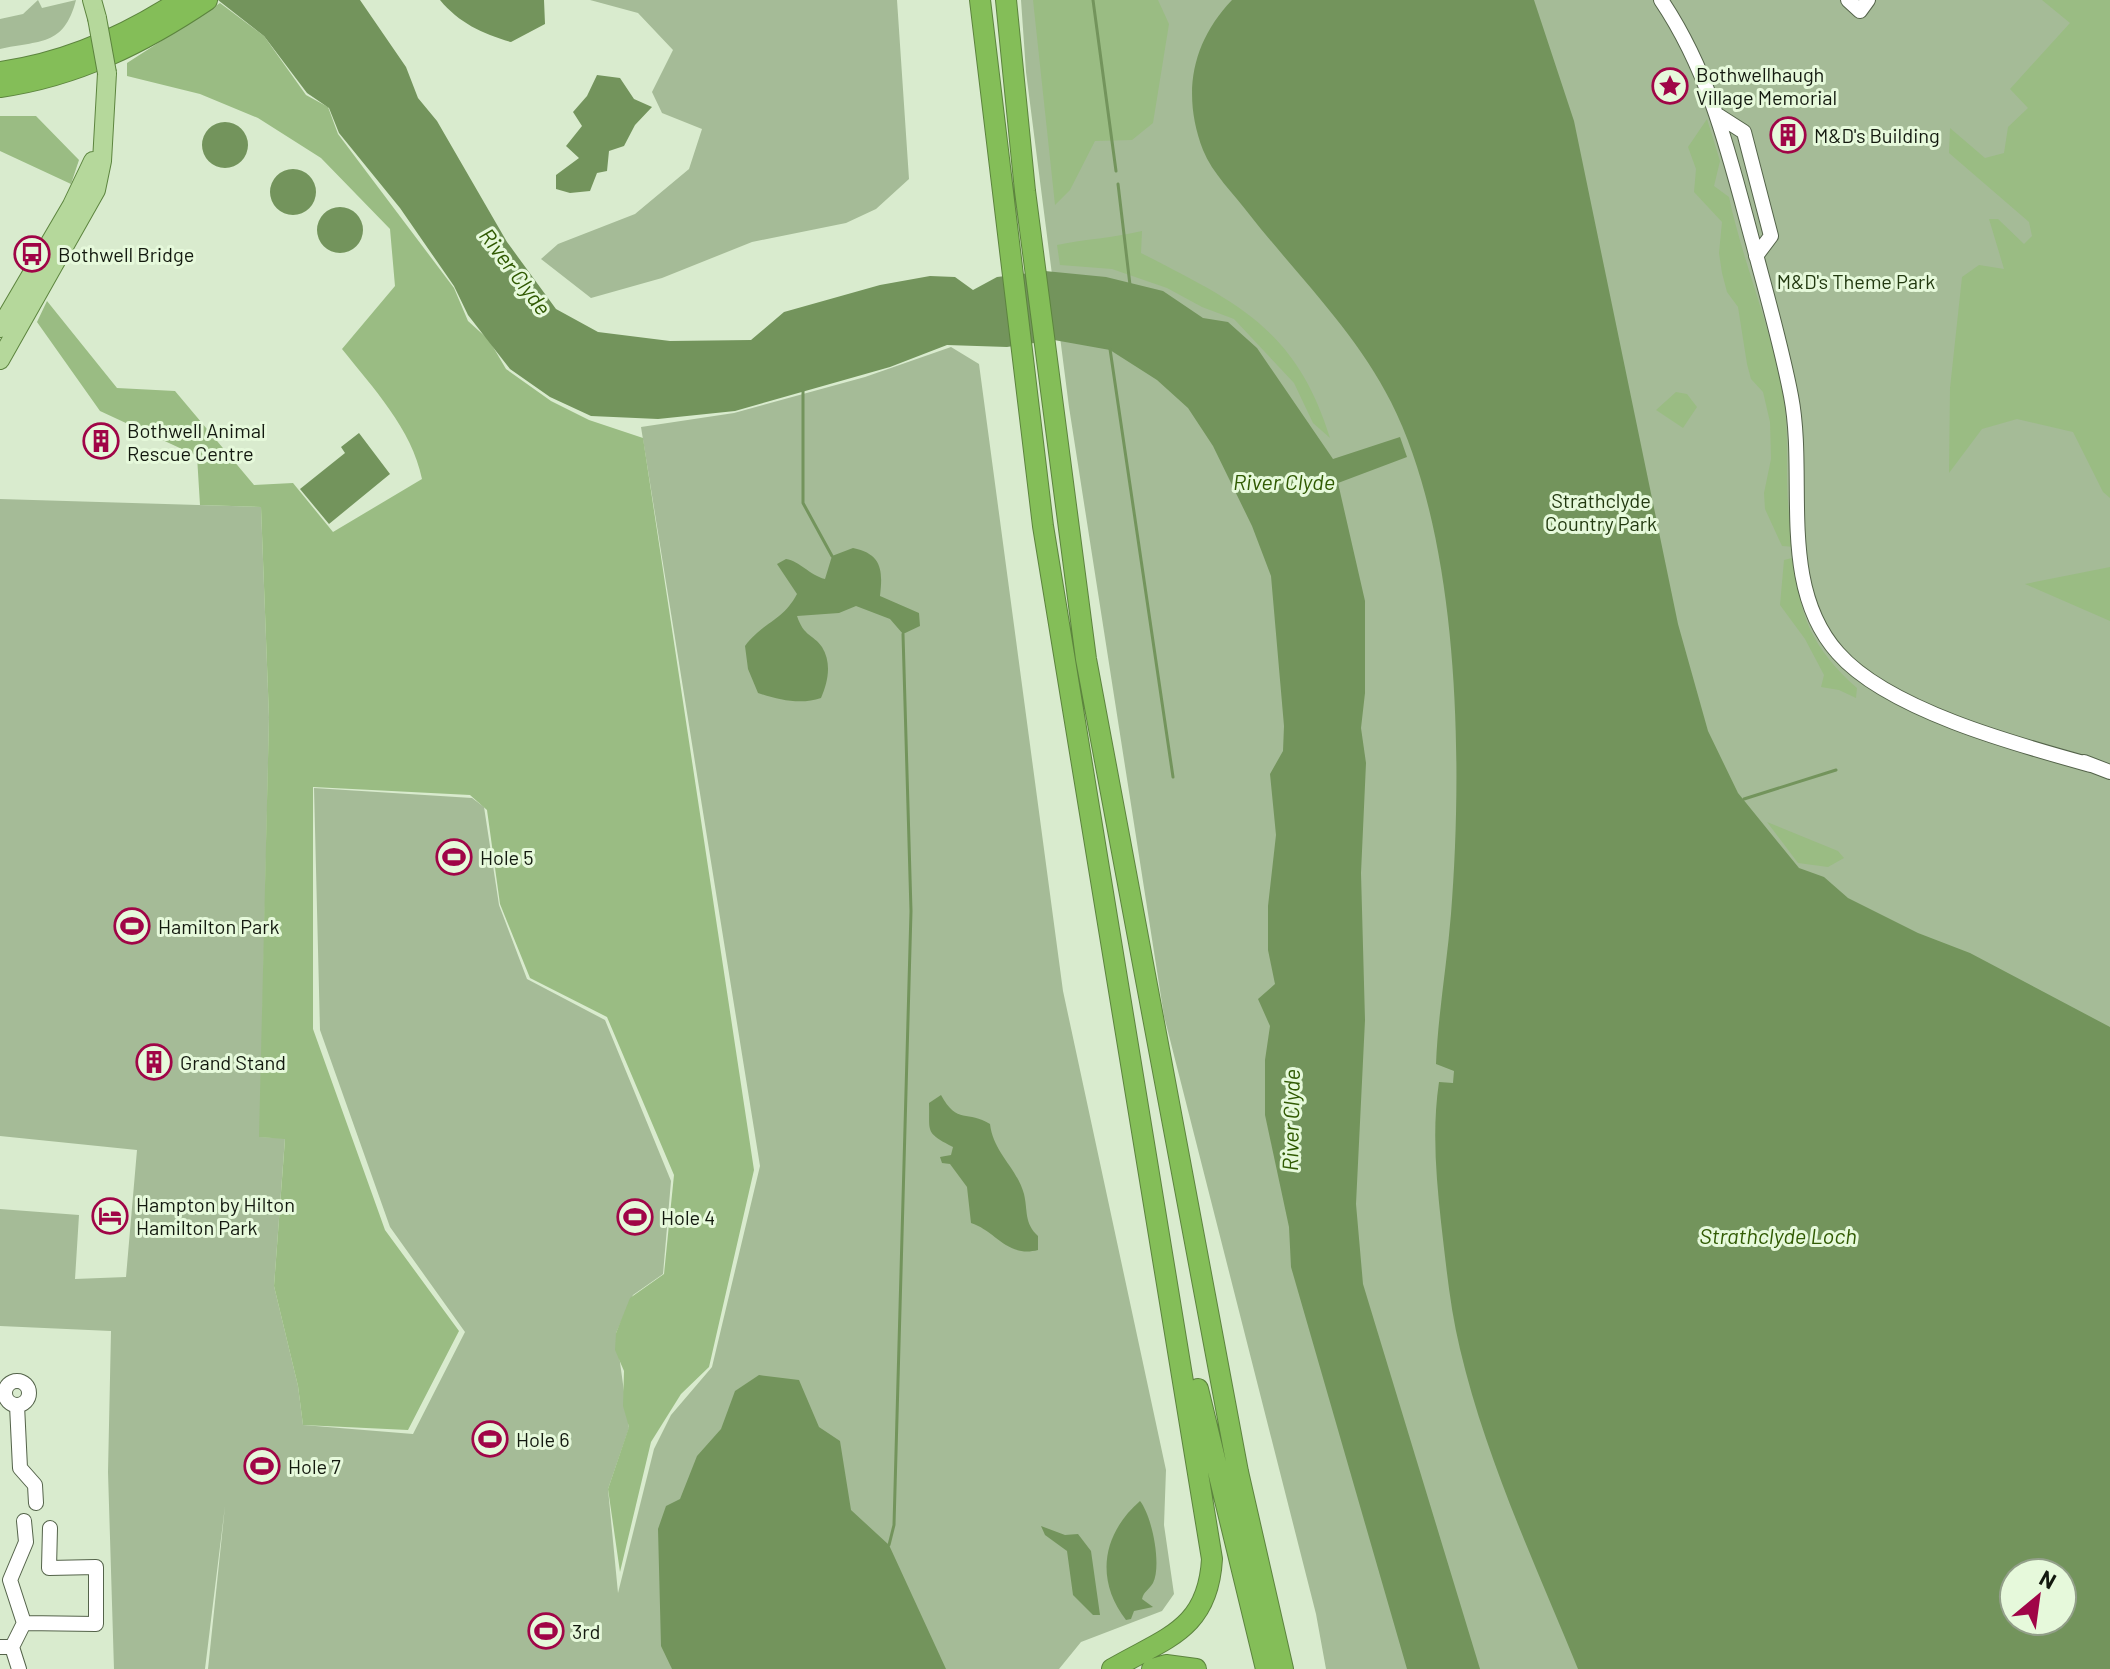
<svg xmlns="http://www.w3.org/2000/svg" width="2110" height="1669" font-family="Barlow,sans-serif">
<rect width="100%" height="100%" fill="#d9ebce"/>
<path fill="#a5bb97" fill-rule="evenodd" d="M38,0l4,8 34,-8c-12,47 -37,40 -76,49v-30l23,-5z
M590,0h307l12,179 -33,30 -30,14 -94,19 -90,36 -71,20 -50,-39 17,-15 77,-30 54,-45 13,-40 -40,-16 -10,-21 21,-42 -35,-37z
M1021,0h1089v1669h-784l-10,-55 -152,-598 -95,-609 -43,-335zM2014,1573h48v48h-48z
M951,347l28,17 84,627 103,479 -2,55 10,69 -12,17 -81,31 -22,27h-851l17,-163 -20,163h-91l-6,-197 3,-141 -111,-5v-117l79,6 -4,64 51,-2 11,-127 -137,-14v-637l261,8 8,210 -9,420 25,1 -11,148 24,100 5,39 110,9 52,-102 -75,-105 -70,-197 -6,-242 158,10 12,9 15,98 28,74 78,41 66,161 -8,93 -30,21 -17,38 13,95 -21,61 10,104 36,-144 17,-34 41,-48 48,-201 -119,-739 93,-14 131,-36z"/>
<path fill="#9abc83" d="M1033,0h125l11,24 -16,99 -21,17 -37,1 -25,49 -15,15z
M2042,0h68v498l-7,-6 -30,-60 -56,-13 -35,10 -33,44 1,-85 12,-111 17,-12 25,4 -15,-50h9l26,25 8,-8 -3,-14 -80,-69 1,-25 35,30 19,-5 4,-26 20,-19 -18,-19 60,-66z
M220,3l44,33 42,59 22,12 10,27 116,154 14,33 21,19 17,29 45,32 38,19 54,18 111,732 -45,197 -28,27 -30,48 -31,130 -12,-83 21,-62 -6,-21 1,-35 -9,-21 1,-17 14,-35 34,-24 10,-99 -67,-158 -77,-39 -30,-74 -13,-94 -17,-15 -157,-8v242l72,201 74,101 -51,99 -105,-5 -5,-39 -24,-100 11,-147 -26,-2 10,-420 -8,-210 -61,-2 -3,-49 -97,-45 -63,-89 10,-21 70,87 58,3 79,94 39,-2 40,49 89,-53c-10,-50 -49,-91 -80,-130l53,-63 -5,-57 -69,-71 -63,-40 -58,-24 -73,-18v-13z
M0,116h36l43,44 -8,24 -71,-33z
M1707,119l13,42 -6,25 15,11c14,66 42,130 54,197 9,51 -2,104 12,153l-13,-1 -17,-37 -1,-16 7,-34 -1,-37 -7,-30 -12,-13 -4,-15 -9,-57 -11,-15 -5,-19 -3,-20 3,-31 -28,-30 2,-23 -8,-22z
M1142,231l-1,22c95,49 155,75 189,185l-17,-15 -19,-40 -60,-64 -32,-12 -35,-19 -55,-19 -52,-4 -3,-20c28,-6 56,-7 85,-14z
M1676,392l11,2 10,13 -14,21 -27,-18z
M1796,557c0,57 18,93 61,131l-1,10 -17,-8 -18,-3 3,-12 -19,-36 -25,-34 4,-45z
M2110,567v54l-85,-37z
M1767,822l71,29 6,7 -16,9 -30,-4z"/>
<path fill="#73945c" fill-rule="evenodd" d="M218,0h142l46,67 12,31 19,23 70,121 49,67 42,23 72,9 81,-1 33,-28 96,-27 50,-9 25,1 18,13 24,-13 48,-6 61,6 57,14 40,27 25,4 29,26 76,111 67,-22 7,20 -69,26 27,118v92l-4,35 5,35 -5,110 4,147 -9,184 7,80 117,385h-73l-116,-402 -2,-40 -24,-112v-55l5,-34 -12,-27 17,-15 -7,-34v-44l8,-71 -6,-61 13,-23 1,-25 -13,-150 -19,-50 -39,-80 -25,-38 -31,-28 -47,-30 -56,-10 -47,7 -60,-2 -57,22 -155,44 -77,8 -67,-3 -41,-19 -40,-28 -42,-54 -14,-29 -54,-78 -61,-75 -10,-25 -22,-15 -43,-57z
M440,0h104l1,24 -34,18c-28,-8 -52,-19 -71,-42z
M1232,0h302l40,121 104,503 30,107 30,62 61,75 25,9 24,21 70,35 52,20 140,74v642h-532c-43,-105 -92,-210 -118,-320 -10,-41 -14,-85 -19,-127 -5,-47 -9,-93 -2,-140l14,1 1,-12 -18,-7c2,-50 11,-100 15,-150 12,-152 9,-375 -60,-512 -35,-70 -95,-128 -142,-188 -15,-20 -37,-41 -46,-64 -21,-55 -12,-107 29,-150zM2014,1573h48v48h-48z
M597,75l23,3 14,21 18,8 -17,18 -11,21 -15,5 -2,20 -10,2 -7,18 -20,2 -14,-4v-14l23,-17 -13,-12 16,-20 -9,-14 14,-16z
M202 145a23 23 0 1 1 46 0a23 23 0 1 1-46 0Z
M270 192a23 23 0 1 1 46 0a23 23 0 1 1-46 0Z
M317 230a23 23 0 1 1 46 0a23 23 0 1 1-46 0Z
M359,433l31,41 -61,50 -29,-35 45,-36 -4,-6z
M853,548c29,6 30,22 27,48l39,17 1,13 -17,8 -13,-15 -34,-13 -17,7 -42,3c7,21 16,18 25,31 10,16 6,35 -1,51 -20,7 -42,2 -63,-5l-10,-24 -3,-23c19,-25 37,-24 52,-52l-20,-30 9,-5c14,2 23,16 39,20l7,-23z
M941,1095c16,30 27,15 49,29 3,28 27,44 34,70 4,17 0,29 14,42v14c-31,8 -42,-19 -67,-27l-4,-36 -17,-23 -8,-1 -2,-6 11,-2 2,-8c-29,-15 -23,-15 -24,-44z
M759,1375l40,5 20,47 21,14 11,69 38,35 57,124h-274l-11,-23 -3,-117 8,-23 14,-7 17,-43 24,-27 14,-38z
M1140,1501c12,15 22,64 13,82 -4,7 -9,8 -11,16l11,8 -19,4 -3,8 -5,1c-31,-40 -24,-86 14,-119z
M1041,1526l24,9 13,-1 13,17 9,64h-7l-20,-20 -6,-44 -22,-16z"/>
<g fill="none" stroke-linecap="round" stroke-linejoin="round">
<path stroke="#73945c" stroke-width="3" d="M1093,0l23,171
M1118,184l12,101
M1110,349l63,428
M803,391v112l29,53
M1744,799l92,-29
M889,1545l5,-20 17,-614 -8,-277"/>
<defs>
<path id="minor" d="M1661,0c50,74 69,158 92,243 13,50 28,101 38,153 16,83 -14,189 47,257 50,57 180,92 253,112
M1848,0l12,11 8,-11
M1719,116l25,16 27,104 -15,20
M2084,762l26,10
M5 1393a12 12 0 1 1 24 0a12 12 0 1 1-24 0Z
M17,1405l3,63 15,17 1,18
M24,1623l72,1v-57l-47,1 1,-40
M0,1647h12l12,-24 -14,-43 16,-38 -2,-21
M12,1647l7,22"/>
<path id="major" d="M92,0l5,18
M0,328l72,-123 21,-44
M0,360l96,-170 6,-29 5,-88"/>
<path id="highway" d="M980,0l63,526 169,1033c-4,71 -47,79 -100,110
M1006,0l19,191 61,468 152,813 45,197
M0,72c65,-9 126,-36 181,-72
M0,87c77,-11 143,-44 207,-87
M1198,1389l68,280
M1152,1669l14,-4 30,4"/>
</defs>
<use href="#minor" stroke="#54634a" stroke-width="16"/>
<use href="#major" stroke="#5c843e" stroke-width="20"/>
<use href="#highway" stroke="#5c843e" stroke-width="22"/>
<use href="#minor" stroke="#fff" stroke-width="14"/>
<use href="#major" stroke="#b5d89b" stroke-width="18"/>
<use href="#highway" stroke="#84be58" stroke-width="20"/>
<defs>
<path id="major-bridge" d="M97,18l10,55"/>
</defs>
<use href="#major-bridge" stroke="#5c843e" stroke-width="20" stroke-linecap="butt"/>
<use href="#major-bridge" stroke="#b5d89b" stroke-width="18"/>
</g>
<defs>
<symbol id="sight-ring" viewBox="-11 -11 22 22"><circle r="9.5" fill="#e6f9db" stroke="#a00547" stroke-width="1.5"/><path d="M0-6L1.8-2.2L6-1.7L2.9 1.2L3.7 5.4L0 3.3L-3.7 5.4L-2.9 1.2L-6-1.7L-1.8-2.2Z" fill="#a00547"/></symbol>
<symbol id="building-ring" viewBox="-11 -11 22 22"><circle r="9.5" fill="#e6f9db" stroke="#a00547" stroke-width="1.5"/><path d="M-4-6H4V6H1V3H-1V6H-4ZM-2.5-4.3h1.7v1.8h-1.7ZM.8-4.3h1.7v1.8H.8ZM-2.5-1h1.7V.8h-1.7ZM.8-1h1.7V.8H.8Z" fill="#a00547"/></symbol>
<symbol id="bus-ring" viewBox="-11 -11 22 22"><circle r="9.5" fill="#e6f9db" stroke="#a00547" stroke-width="1.5"/><path d="M-5-6H5V4H4V6H2V4H-2V6H-4V4H-5ZM-3.5-4V0h7V-4ZM-3.5 1.2v1.5H-2V1.2ZM2 1.2v1.5H3.5V1.2Z" fill="#a00547"/></symbol>
<symbol id="stadium-ring" viewBox="-11 -11 22 22"><circle r="9.5" fill="#e6f9db" stroke="#a00547" stroke-width="1.5"/><path d="M0-5a6.5 5 0 1 0 0 10a6.5 5 0 1 0 0-10ZM-3.5-1.8h7v3.6h-7Z" fill="#a00547"/></symbol>
<symbol id="hotel-ring" viewBox="-11 -11 22 22"><circle r="9.5" fill="#e6f9db" stroke="#a00547" stroke-width="1.5"/><path d="M-6-4.5h1.5V1H6V5H4.5V3h-9V5H-6ZM-4 0a1.8 1.8 0 1 1 3.6 0ZM.5 0V-2.5h3Q6-2.5 6 0Z" fill="#a00547"/></symbol>
</defs>
<g fill-rule="evenodd">
<use href="#sight-ring" x="1650" y="66" width="40" height="40"/>
<use href="#building-ring" x="1768" y="115" width="40" height="40"/>
<use href="#bus-ring" x="12" y="234" width="40" height="40"/>
<use href="#building-ring" x="81" y="421" width="40" height="40"/>
<use href="#stadium-ring" x="434" y="837" width="40" height="40"/>
<use href="#stadium-ring" x="112" y="906" width="40" height="40"/>
<use href="#building-ring" x="134" y="1042" width="40" height="40"/>
<use href="#hotel-ring" x="90" y="1196" width="40" height="40"/>
<use href="#stadium-ring" x="615" y="1197" width="40" height="40"/>
<use href="#stadium-ring" x="470" y="1419" width="40" height="40"/>
<use href="#stadium-ring" x="242" y="1446" width="40" height="40"/>
<use href="#stadium-ring" x="526" y="1611" width="40" height="40"/>
</g>
<g text-anchor="middle" dominant-baseline="central" stroke-width="6" stroke-linejoin="round" paint-order="stroke">
<g font-size="20" fill="#13190f" stroke="#e6f9db" text-anchor="start">
<text x="1696" y="74">Bothwellhaugh<tspan x="1696" dy="23">Village Memorial</tspan></text>
<text x="1814" y="135">M&amp;D's Building</text>
<text x="58" y="254">Bothwell Bridge</text>
<text x="127" y="430">Bothwell Animal<tspan x="127" dy="23">Rescue Centre</tspan></text>
<text x="480" y="857">Hole 5</text>
<text x="158" y="926">Hamilton Park</text>
<text x="180" y="1062">Grand Stand</text>
<text x="136" y="1204">Hampton by Hilton<tspan x="136" dy="23">Hamilton Park</tspan></text>
<text x="661" y="1217">Hole 4</text>
<text x="516" y="1439">Hole 6</text>
<text x="288" y="1466">Hole 7</text>
<text x="572" y="1631">3rd</text>
</g>
<g font-size="20" fill="#223910" stroke="#e6f9db">
<text x="1856" y="281">M&amp;D's Theme Park</text>
<text x="1601" y="500">Strathclyde<tspan x="1601" dy="23">Country Park</tspan></text>
</g>
<g font-size="22" font-style="italic" fill="#305a02" stroke="#e6f9db">
<text transform="translate(516 271) rotate(53)">River Clyde</text>
<text x="1284" y="481">River Clyde</text>
<text transform="translate(1290 1120) rotate(-89)">River Clyde</text>
<text x="1778" y="1235">Strathclyde Loch</text>
</g>
</g>
<g transform="translate(2038 1597) rotate(29)"><circle r="38" fill="#e6f9db" stroke="#929f89" stroke-width="2"/>
<path d="M0-6L14 30L0 20L-14 30Z" fill="#a00547"/>
<text y="-12" font-size="22" font-weight="bold" text-anchor="middle" fill="#13190f">N</text>
</g>
</svg>
